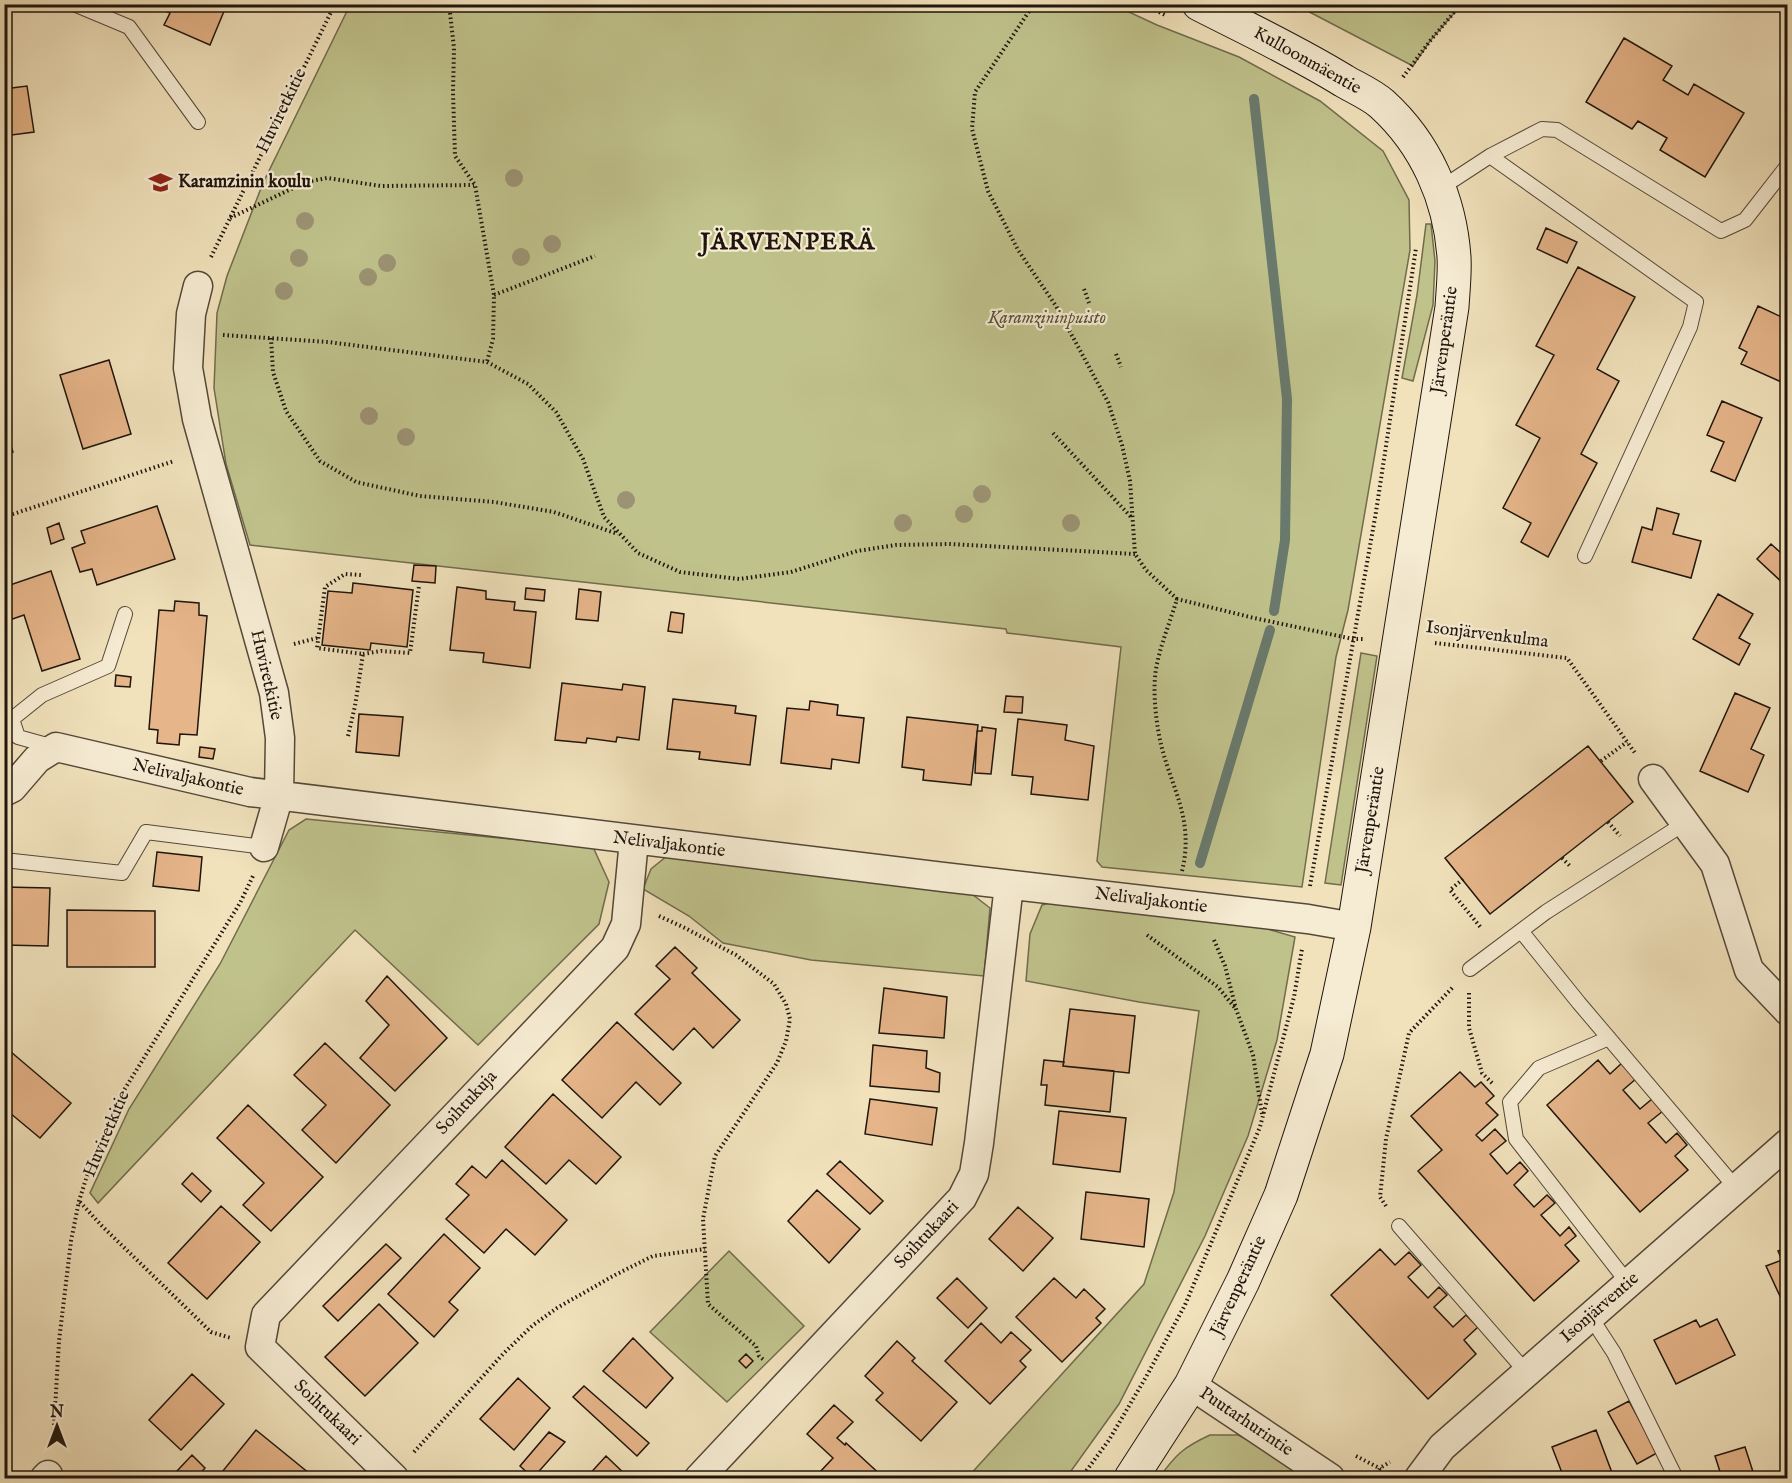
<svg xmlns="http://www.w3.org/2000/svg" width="1792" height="1483" font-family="'IM FELL English',serif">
<rect width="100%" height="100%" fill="#f1e2bc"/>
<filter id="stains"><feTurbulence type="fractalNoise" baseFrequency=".00333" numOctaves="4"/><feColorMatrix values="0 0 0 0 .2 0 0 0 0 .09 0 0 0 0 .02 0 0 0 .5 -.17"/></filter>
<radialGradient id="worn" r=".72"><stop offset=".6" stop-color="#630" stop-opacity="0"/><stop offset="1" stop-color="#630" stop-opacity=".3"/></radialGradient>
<path fill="#c0c28c" stroke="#706c4c" stroke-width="1.5" d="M350,5h764l43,20 82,32 81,44 63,50 26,49 1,50 -62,360 -12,47 -34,230 -200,-20 -5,-6 24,-214 -114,-14 -1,-4 -756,-84 -24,-81 -12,-76 3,-75 10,-37 36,-93z
M1296,5h165l-31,36 -17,25z
M1426,224h5l4,37 -2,44 -20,76 -11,-3 15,-83z
M1361,653l16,3 -36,229 -16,-2z
M306,819l287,28 16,35 -10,42 -121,121 -123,-115 -257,273 -8,-10 39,-84 91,-145 69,-134z
M667,856l301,35 22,17 -6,68 -173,-16 -88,-17 -34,-27 -46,-27 8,-20z
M1057,901l200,25 38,11 -18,103 -29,96 -43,100 -86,168 -53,74h-99l177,-194 30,-92 25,-181 -60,-9 -113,-21 4,-47 12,-29z
M729,1251l75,75 -77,76 -77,-70z
M1210,1435h28l30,15 41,28h-150c17,-24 25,-31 51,-43z"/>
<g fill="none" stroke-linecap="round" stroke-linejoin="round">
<path stroke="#697a6d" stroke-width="10" d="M1254,99l33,300 -2,141 -11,71
M1200,863l70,-233"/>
</g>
<path fill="#e6b58a" stroke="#1f150d" stroke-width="1.5" d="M150,4h77l-17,41 -46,-20 6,-12z
M1624,38l48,28 -9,14 25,15 6,-11 50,29 -39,64 -45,-27 7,-12 -29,-17 -6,8 -46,-27z
M27,86l7,46 -30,4v-47z
M1546,228l31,14 -10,21 -30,-14z
M1578,267l57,30 -38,72 22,12 -38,73 16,9 -49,94 -27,-15 10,-19 -28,-15 37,-70 -24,-13 38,-70 -18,-9z
M1758,306l30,14v65l-47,-21 6,-12 -8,-4z
M109,360l22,74 -48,15 -23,-74z
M1722,401l40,17 -27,63 -24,-10 13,-29 -17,-7z
M4,425l9,27 -9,3z
M157,506l18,53 -78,26 -5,-16 -12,3 -8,-24 13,-5 -4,-12z
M1657,508l22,6 -6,20 28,7 -10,37 -59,-16 10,-35 10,3z
M59,523l5,16 -13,5 -4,-16z
M1771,544l17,15v23l-3,3 -28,-26z
M414,565l22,1 -1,17 -23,-2z
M51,571l29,88 -38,12 -18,-56 -20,7v-35z
M353,583l60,7 -6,57 -36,-4 -1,7 -48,-5 6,-54 24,2z
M457,587l29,4v8l29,3 -1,8 22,2 -6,56 -47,-6 1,-9 -34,-3z
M526,588l19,2 -1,11 -19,-2z
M579,589l22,3 -3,29 -22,-2z
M1718,594l35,20 -14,24 11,6 -11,21 -46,-26z
M175,601l24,2v12l8,1 -10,119 -17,-1 -1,11 -22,-2 1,-13 -9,-1 10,-119 15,1z
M671,612l13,2 -2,19 -14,-2z
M116,675l15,2 -1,10 -15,-1z
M562,683l60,7 1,-6 22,3 -6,53 -22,-3 -1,5 -29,-4 -1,5 -31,-3z
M1735,693l35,15 -19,41 13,6 -16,37 -48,-21z
M1006,696l17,1 -1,16 -18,-1z
M673,699l63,7 -1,7 21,3 -6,49 -51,-6 1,-7 -33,-3z
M810,701l28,4 -1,10 27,3 -5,45 -27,-4 -1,10 -50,-6 6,-55 22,2z
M359,714l44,3 -4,39 -43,-4z
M907,717l71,8 -7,60 -48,-5 1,-10 -22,-3z
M1018,719l49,6 -2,15 29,6 -6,54 -57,-6 2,-17 -21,-2z
M982,727l14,2 -5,45 -16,-1 2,-42h5z
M1588,746l45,56 -143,112 -45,-56z
M200,747l15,2 -2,10 -14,-2z
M157,852l45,5 -3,34 -46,-5z
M4,887l46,1 -2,58 -44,-1z
M67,910l88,1v56h-88z
M675,947l22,21 -5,5 48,47 -27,28 -19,-20 -21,22 -38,-36 35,-35 -14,-13z
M387,976l60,62 -52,53 -35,-33 29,-33 -23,-24z
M884,988l63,9 -3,41 -65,-5z
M1070,1009l65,7 -6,57 -66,-7z
M617,1022l64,61 -21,22 -24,-23 -34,36 -40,-38z
M325,1043l65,62 -54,58 -34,-33 24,-25 -32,-30z
M873,1045l54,6 -1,17 14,5 -1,19 -69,-6z
M4,1046l67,57 -31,35 -36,-30z
M1044,1060l20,2 -1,4 51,5 -4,41 -65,-7 2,-20h-6z
M1598,1060l12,14 13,-12 14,16 -14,12 17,19 12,-10 11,12 -15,12 18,20 11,-10 10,12 -12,11 13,14 -48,42 -93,-107z
M1460,1072l15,15 6,-5 13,14 -8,7 12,12 -22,20 6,6 13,-12 11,12 -16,13 17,20 13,-12 8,9 -14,14 20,22 13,-12 8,8 -14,12 19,21 9,-9 7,9 -11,9 14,16 -45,40 -116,-130 24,-21 -31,-34z
M553,1094l68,63 -25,27 -27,-24 -23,24 -41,-37z
M870,1099l67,9 -5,37 -67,-11z
M248,1105l75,72 -52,54 -28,-26 21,-22 -47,-45z
M1059,1111l67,7 -6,54 -67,-8z
M502,1160l65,60 -32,35 -29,-26 -22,24 -38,-34 23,-24 -13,-11 16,-18 14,12z
M840,1161l43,40 -13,13 -43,-40z
M192,1173l19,18 -10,11 -19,-18z
M817,1190l43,39 -31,34 -41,-42z
M1086,1192l63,7 -5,48 -63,-8z
M221,1206l39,36 -53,57 -39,-36z
M1018,1207l35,31 -30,33 -34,-32z
M444,1234l36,34 -31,34 9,8 -24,27 -46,-43z
M386,1244l15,14 -63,63 -15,-15z
M1788,1247v56l-4,2 -18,-39 16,-6 -4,-9z
M1380,1249l15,16 14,-13 12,13 -13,12 20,21 11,-11 8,8 -13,12 19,20 13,-12 12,12 -14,13 12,14 -48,45 -97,-104z
M957,1278l30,30 -19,20 -31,-30z
M1054,1278l22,20 8,-9 21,20 -9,9 5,5 -39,39 -46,-45z
M379,1304l39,39 -53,53 -40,-39z
M1717,1319l18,36 -59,29 -22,-44 42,-20 4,7z
M981,1323l20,20 10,-11 20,18 -11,11 6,6 -36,37 -45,-43z
M633,1338l40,40 -27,30 -43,-37z
M897,1341l18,17 -3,3 45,41 -36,39 -45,-41 7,-7 -18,-17z
M746,1354l7,7 -7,7 -7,-7z
M192,1374l32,30 -43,46 -32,-30z
M518,1378l32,30 -36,42 -34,-31z
M584,1386l65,57 -12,13 -64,-59z
M1629,1401l28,52 -20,11 -29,-52z
M834,1405l19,17 -16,16 8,7 1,-2 38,35h-59l-6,-5 14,-15 -26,-24z
M256,1430l59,48h-35l-5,-4 -4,4h-41l-8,-6z
M1596,1430l18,48h-50l-12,-31z
M549,1432l16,10 -32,36 -13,-12z
M1745,1447l10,31h-33l-7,-22z
M192,1455l13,13 -9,10h-11l-8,-7z
M606,1456l23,22h-43z"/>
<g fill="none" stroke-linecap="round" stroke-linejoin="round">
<defs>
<path id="lane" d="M74,4l55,23 69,95
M1490,156l52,-27 15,1 164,101 24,-11 43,-55
M1441,188l49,-32 206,146 -6,25 -105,229
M54,747l-36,-10 -6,-18 30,-24 66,-29 17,-52
M4,860l118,13 24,-41 118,15
M1521,931l58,72 157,185
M1470,969l76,-57 139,-89
M1609,1038l-70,30 -29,34 6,37 112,144
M1399,1226l128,147
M1590,1316l24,37 62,125"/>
<path id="street" d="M198,286l-7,28 -3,54 9,51 77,274 6,45 -1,57 -15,52
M1653,779l62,85 34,106 39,41
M4,792l8,-4 25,-29 19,-12 194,45 693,85 365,42 46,8
M1191,1385l139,93
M45,1478l3,-3
M394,1478l-134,-131 6,-32 349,-367 11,-24 8,-84
M699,1478l263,-280 12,-24 5,-31 30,-258
M1419,1478l23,-31 346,-304"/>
<path id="secondary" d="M1131,1478l60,-93 52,-104 38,-86 46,-141 27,-127 98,-620c1,-17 3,-34 2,-50 -4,-58 -28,-113 -72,-153 -10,-9 -26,-16 -38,-23 -47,-29 -96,-52 -145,-77"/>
</defs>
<use href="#lane" stroke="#544839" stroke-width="16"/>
<use href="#street" stroke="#544839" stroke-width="31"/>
<use href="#secondary" stroke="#1f150d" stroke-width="35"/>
<path stroke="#1f150d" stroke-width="4" stroke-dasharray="1.5 3" stroke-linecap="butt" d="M449,4l5,44 -1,44 2,64 20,29 19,110 -1,44 -6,23
M1034,4l-59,88 -3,37 16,62 30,59 38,56 52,96 14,43 8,36 5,73 11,16 31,29
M1143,4l24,12
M1403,77l27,-36 31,-37
M230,218l76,-36 21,-4 54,8 93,-1
M211,257l124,-253
M1084,289l5,14
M494,295l101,-39
M223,335l105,7 159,20 41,22 28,28 27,47 21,58 34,36 42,19 59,7 52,-7 66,-21 39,-6 53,-1 186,10
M271,338l2,34 13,39 34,50 36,21 64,14 74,6 60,10 64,22
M1116,354l5,13
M1053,433l78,84
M4,517l170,-56
M1435,643l132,15 68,95
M294,644l23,-6
M363,654l18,-3 29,2 9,-67
M348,736l7,-30 8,-52 -46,-6 8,-61 20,-13 16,1
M1601,761l26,-19
M1608,822l12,14
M1562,858l9,9
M1182,871c14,-57 -16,-89 -24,-142 -3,-19 -5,-41 -2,-60 4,-23 14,-47 21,-70l77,19 99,21h11
M1463,879l-13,11 32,39
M1310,886l66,-374 40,-264
M659,916l26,12 51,27 38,29 12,20 4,15 -4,22 -9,22 -62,93 -12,63 5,85 48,42 3,10 6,5
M1147,935l71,52 17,21
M1214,940l11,26 11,43 17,46 9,59
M1469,993v35l13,45 11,11
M80,1202l22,24 109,106 20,6
M1386,1206l-6,-9 6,-58 23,-106 45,-47
M53,1443l6,-102 12,-100 8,-40 13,-41 29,-65 119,-192 13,-27
M414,1452l89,-98 29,-28 25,-18 58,-33 38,-19 52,-7
M1356,1456l25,13
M1081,1478l28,-38 37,-63 39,-72 75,-178 34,-130 8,-48
M1375,1478l5,-10 10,-6"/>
<use href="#lane" stroke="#f6ecd3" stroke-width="14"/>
<use href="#street" stroke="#f6ecd3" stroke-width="28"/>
<use href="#secondary" stroke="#f6ecd3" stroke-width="33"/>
</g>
<g fill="#9c9374">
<circle cx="514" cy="178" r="9"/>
<circle cx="305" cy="221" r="9"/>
<circle cx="552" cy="244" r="9"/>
<circle cx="521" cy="257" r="9"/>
<circle cx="299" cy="258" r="9"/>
<circle cx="387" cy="263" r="9"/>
<circle cx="368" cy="277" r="9"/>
<circle cx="284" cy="291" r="9"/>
<circle cx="369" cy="416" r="9"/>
<circle cx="406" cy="437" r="9"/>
<circle cx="982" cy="494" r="9"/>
<circle cx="626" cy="500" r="9"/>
<circle cx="964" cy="514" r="9"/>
<circle cx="903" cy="523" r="9"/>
<circle cx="1071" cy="523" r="9"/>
</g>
<defs>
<symbol id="school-bare" viewBox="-9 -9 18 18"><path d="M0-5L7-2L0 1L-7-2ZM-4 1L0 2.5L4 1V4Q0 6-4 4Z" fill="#8f2418" stroke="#f6ecd3" stroke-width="2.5" paint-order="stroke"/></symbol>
</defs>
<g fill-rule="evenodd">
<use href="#school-bare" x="144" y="166" width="33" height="33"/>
</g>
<g text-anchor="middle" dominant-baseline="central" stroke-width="4.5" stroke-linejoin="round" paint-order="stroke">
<g font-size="18" fill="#1f150d" stroke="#f6ecd3">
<text transform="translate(1307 61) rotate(29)">Kulloonmäentie</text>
<text transform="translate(282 111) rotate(-64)">Huviretkitie</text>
<text transform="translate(1445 340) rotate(-82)">Järvenperäntie</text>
<text transform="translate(1487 635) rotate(7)">Isonjärvenkulma</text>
<text transform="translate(266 675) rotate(77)">Huviretkitie</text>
<text transform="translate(188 778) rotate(13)">Nelivaljakontie</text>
<text transform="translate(1371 820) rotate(-81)">Järvenperäntie</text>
<text transform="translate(669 845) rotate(7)">Nelivaljakontie</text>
<text transform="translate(1151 901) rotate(7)">Nelivaljakontie</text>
<text transform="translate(467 1103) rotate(-47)">Soihtukuja</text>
<text transform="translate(107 1134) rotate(-67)">Huviretkitie</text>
<text transform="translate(927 1235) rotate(-47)">Soihtukaari</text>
<text transform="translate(1239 1286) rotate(-65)">Järvenperäntie</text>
<text transform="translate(1600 1308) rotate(-41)">Isonjärventie</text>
<text transform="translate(327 1413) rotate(44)">Soihtukaari</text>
<text transform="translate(1246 1422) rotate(34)">Puutarhurintie</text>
</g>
<g font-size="18" font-weight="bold" fill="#1f150d" stroke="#f6ecd3" text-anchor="start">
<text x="178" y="182">Karamzinin koulu</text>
</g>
<g font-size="18" font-style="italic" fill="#575239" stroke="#f6ecd3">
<text x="1047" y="318">Karamzininpuisto</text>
</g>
<g font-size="24" font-weight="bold" letter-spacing="1.5" fill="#1f150d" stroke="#f6ecd3">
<text x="788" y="242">JÄRVENPERÄ</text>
</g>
</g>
<rect width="1792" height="1483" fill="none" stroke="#f1e2bc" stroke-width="24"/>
<rect x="6" y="6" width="1780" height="1471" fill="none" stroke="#1f150d" stroke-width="3"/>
<rect x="12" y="12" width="1768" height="1459" fill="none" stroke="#1f150d" stroke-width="1.5"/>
<g transform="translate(57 1426)" stroke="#f6ecd3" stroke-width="4.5" paint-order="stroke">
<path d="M0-4.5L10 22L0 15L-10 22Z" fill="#1f150d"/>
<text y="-9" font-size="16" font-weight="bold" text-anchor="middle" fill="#1f150d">N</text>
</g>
<rect width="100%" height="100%" filter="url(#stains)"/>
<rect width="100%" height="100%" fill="url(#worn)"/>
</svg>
